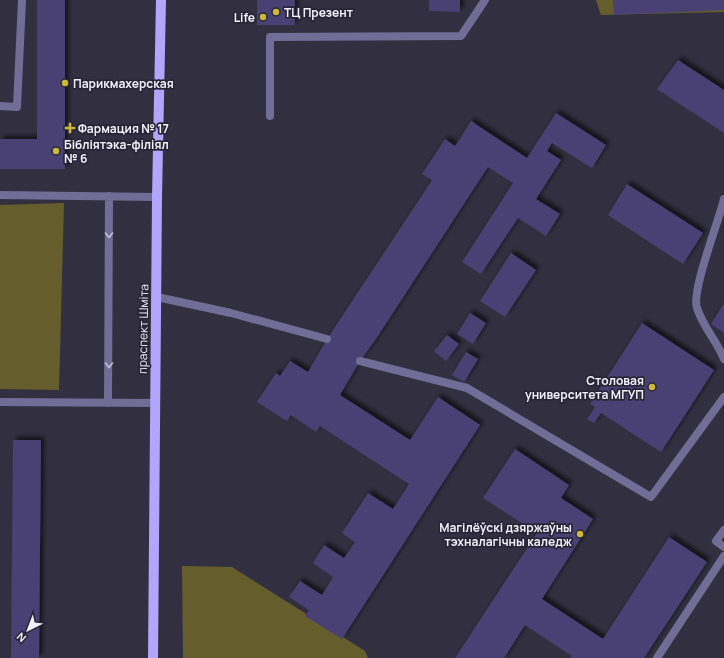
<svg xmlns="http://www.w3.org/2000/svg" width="724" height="658" font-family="Manrope,sans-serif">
<defs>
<filter id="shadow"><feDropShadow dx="3.5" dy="-3.5" stdDeviation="2" flood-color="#0009"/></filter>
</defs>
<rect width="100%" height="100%" fill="#323040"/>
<path fill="#665d2c" d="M596,0h128v12l-123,3z
M64,203l-5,187 -59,-1v-184z
M182,566l50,1 133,84 3,7h-185z"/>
<path fill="#494173" filter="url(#shadow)" d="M37,0h28v169h-65v-30h37z
M257,0h38v25h-38z
M429,0h31v12l-31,-1z
M613,0h111v10l-110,5z
M678,60l46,30v43l-67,-44z
M556,113l50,32 -14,23 -40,-25 -5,8 14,9 -25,39 24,15 -14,22 -28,-18 -37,56 -19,-12 51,-79 -25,-16 -110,169 -18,25 -20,34 70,45 28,-43 42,28 -138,214 -37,-23 4,-6 -20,-13 11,-16 22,14 11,-18 -20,-14 11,-18 20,13 11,-16 -13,-9 26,-40 25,16 16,-25 -89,-58 -4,6 -25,-17 -4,6 -30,-19 19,-29 4,3 10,-15 18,11 19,-33 105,-159 -10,-6 23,-35 10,7 16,-25 56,37z
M627,184l76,49 -20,31 -75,-49z
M511,253l25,17 -31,47 -25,-16z
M724,303v30l-13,-9z
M470,313l16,10 -13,21 -16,-10z
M642,323l72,47 -53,82 -60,-39 -7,10 -7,-4 8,-12 -5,-3z
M447,335l12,9 -13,17 -12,-10z
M466,352l12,7 -14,23 -12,-7z
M13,440h28l-2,218h-28z
M515,449l54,36 -8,13 32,21 -51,80 61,40 66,-102 38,25 -63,96h-74l2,-2 -47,-31 -21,33h-49l82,-125 -54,-35z"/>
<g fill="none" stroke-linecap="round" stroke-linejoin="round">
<path stroke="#726d97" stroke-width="8" d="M0,106l17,1 5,-107
M270,116v-79l191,-1 24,-36
M0,195l157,2
M724,199c-5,22 -33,92 -27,109 6,19 20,33 27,51
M157,297l74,16 96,26
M360,361l107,27 184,109 73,-100
M0,402l155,1
M108,403l1,-207
M724,530l-8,11 8,6
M657,658l67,-102"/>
<path stroke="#b2a5fb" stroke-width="10" d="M153,658l4,-461 4,-197"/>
</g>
<defs><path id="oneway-chevron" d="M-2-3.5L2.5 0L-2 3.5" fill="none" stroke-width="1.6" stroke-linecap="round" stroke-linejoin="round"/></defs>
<g stroke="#c4c2d7">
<use href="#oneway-chevron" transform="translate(109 235) rotate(90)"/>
<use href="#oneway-chevron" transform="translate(109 365) rotate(90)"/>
</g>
<g fill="#cfb837" stroke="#282636" stroke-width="1.5">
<circle cx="276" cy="12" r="4"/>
<circle cx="263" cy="17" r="4"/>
<circle cx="65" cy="83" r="4"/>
<path d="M68 122h4v4h4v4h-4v4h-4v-4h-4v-4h4z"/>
<circle cx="56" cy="151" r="4"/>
<circle cx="652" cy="387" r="4"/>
<circle cx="580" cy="534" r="4"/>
</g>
<g text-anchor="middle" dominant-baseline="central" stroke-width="3.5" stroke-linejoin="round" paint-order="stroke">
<g font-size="12" font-weight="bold" fill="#f0effa" stroke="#282636" text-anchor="start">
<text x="284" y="12">ТЦ Презент</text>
<text x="255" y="17" text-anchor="end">Life</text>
<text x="73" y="83">Парикмахерская</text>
<text x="78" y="128">Фармация № 17</text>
<text x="64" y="144">Бібліятэка-філіял<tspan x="64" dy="14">№ 6</tspan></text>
<text x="644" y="380" text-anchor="end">Столовая<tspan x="644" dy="14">университета МГУП</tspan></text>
<text x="572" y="527" text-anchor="end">Магілёўскі дзяржаўны<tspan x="572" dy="14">тэхналагічны каледж</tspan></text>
</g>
<g font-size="12" fill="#f0effa" stroke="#282636">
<text transform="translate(143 329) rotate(-89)">праспект Шміта</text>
</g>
</g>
<g transform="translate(28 630) rotate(222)" stroke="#282636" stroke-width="3" paint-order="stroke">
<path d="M0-3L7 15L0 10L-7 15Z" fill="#f0effa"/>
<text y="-6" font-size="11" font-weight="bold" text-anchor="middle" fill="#f0effa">N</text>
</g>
</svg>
